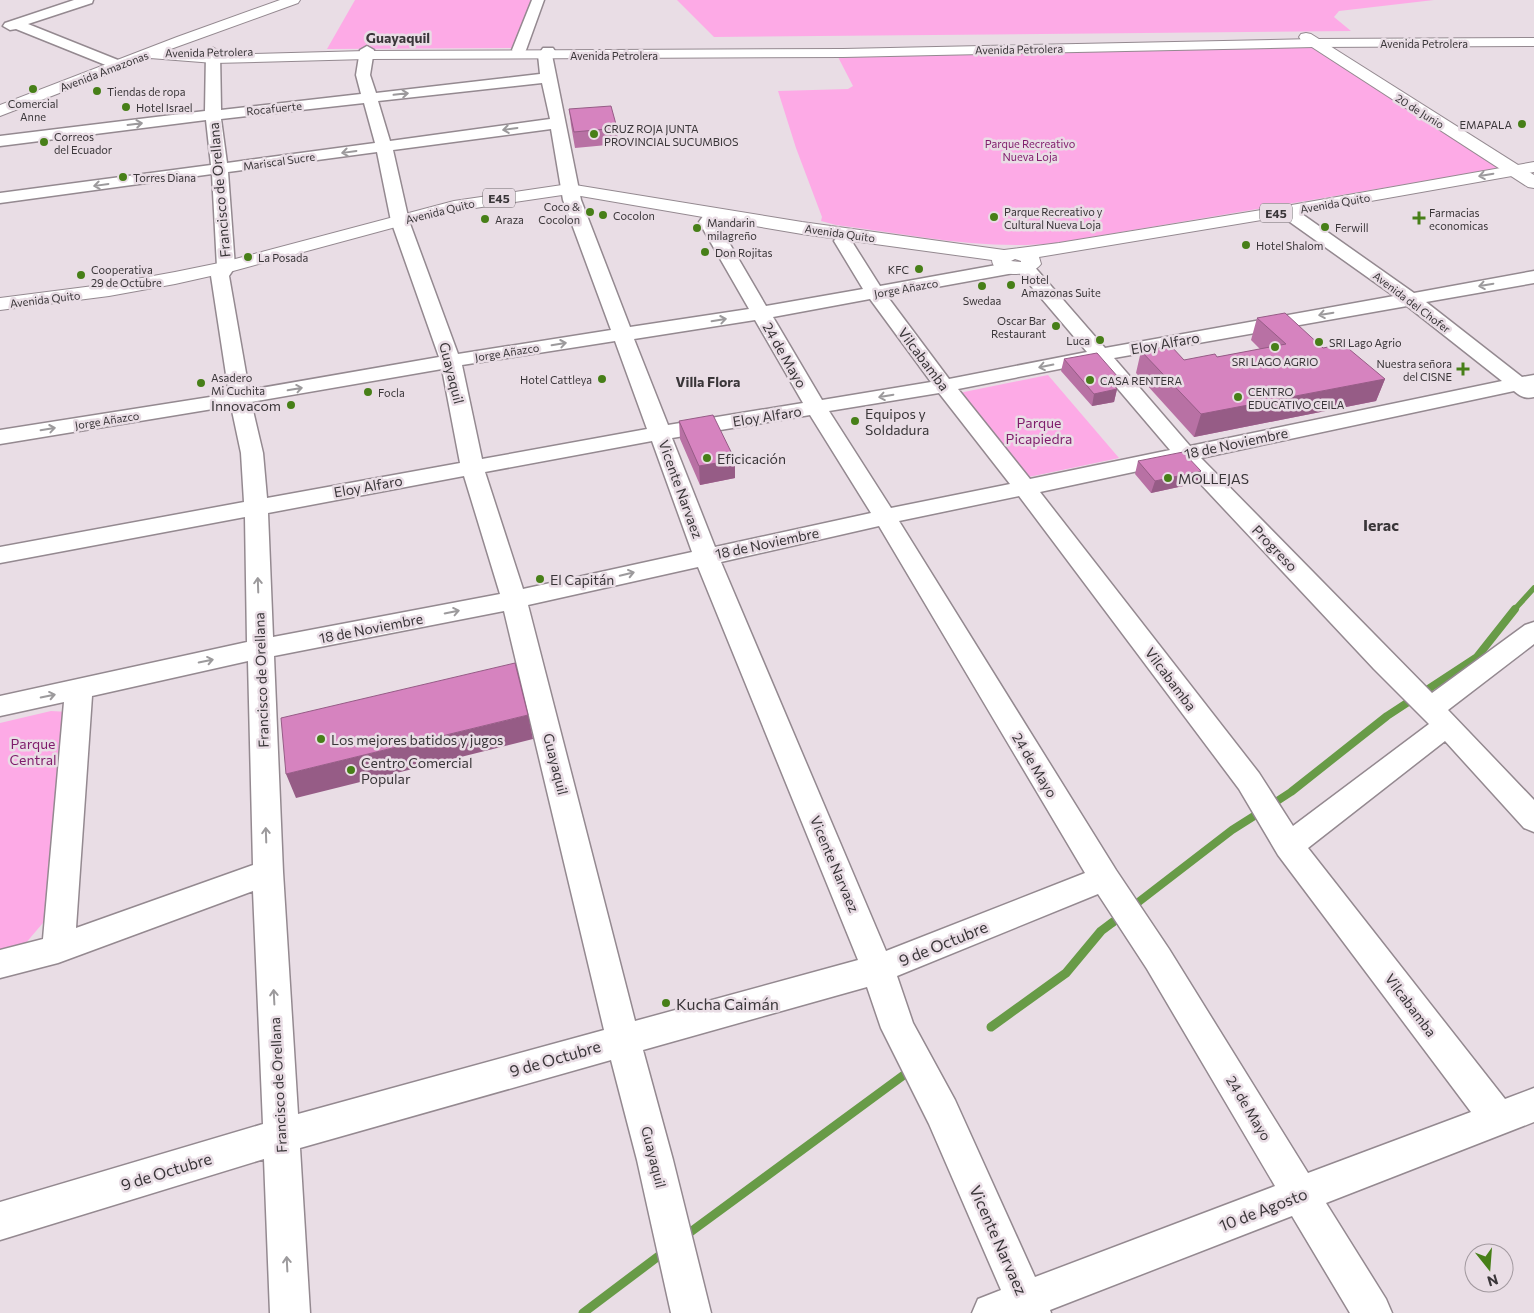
<svg xmlns="http://www.w3.org/2000/svg" width="1534" height="1313" font-family="Commissioner,sans-serif">
<rect width="100%" height="100%" fill="#e9dde5"/>
<path fill="#fdaae6" d="M355,0h178l-16,48 -190,1z
M677,0h757l-95,11 -5,6 17,14 -637,6z
M1313,47l188,121 -445,75c-73,8 -148,-9 -220,-18l-15,-4 1,-4 -26,-69 -18,-57 70,-2 5,-3 -15,-29z
M1048,375l71,83 -95,20 -65,-85z
M51,711l18,1 -21,205 -29,34 -19,4v-232z"/>
<g fill="none" stroke-linecap="round" stroke-linejoin="round">
<path stroke="#689b47" stroke-width="5.5" d="M1514,610l20,-22"/>
<path stroke="#689b47" stroke-width="8" d="M1271,805l20,-13 96,-76 90,-59 38,-48
M1132,907l100,-77 30,-19
M1112,923l9,-7"/>
<path stroke="#689b47" stroke-width="9" d="M991,1027l75,-54 35,-42 12,-9
M685,1236l227,-167
M583,1313l81,-61"/>
<defs>
<path id="minor" d="M74,0h19l-1,3 -64,21 95,38 2,3 -2,3h-10l-97,-39 -6,1 -7,-4 2,-3z
M532,0h12l-18,50 -2,3h-10l-2,-3z
M367,46l7,4 -4,25 6,18 164,-19 -2,-19 5,-7h10l2,3 -3,4 29,145 49,127 119,-18 -50,-87c6,-9 11,-14 22,-12l3,4 -7,8 49,84 97,-17 -29,-48 3,-4 6,-1 6,1 31,49 133,-24 19,2 73,84 289,-52 -114,-81 -3,-4 3,-4 6,-1 6,1 122,86 120,-22v12l-108,19 96,75 12,-2v22c-8,2 -13,0 -20,-6l-313,67 231,235 93,-68 9,-3v22l-86,66 86,90v32l-10,-4 -79,-87 -137,107 197,251 29,-11v34l-208,81 60,96 6,14h-42l-58,-97 -242,94 1,3h-79l6,-14 23,-9 -72,-166 -48,-96 -14,-41 -224,63 30,110 38,153h-40l-34,-153 -26,-100 -311,88 10,165h-40l-6,-154 -264,81v-38l263,-78 -10,-233 -195,72 -58,15v-28l43,-11 21,-237 -64,14v-20l247,-54 -2,-125 -245,46v-16l244,-45 -3,-49 -10,-47 -231,38v-14l229,-36 -18,-118 6,-9 -5,-93 -212,29v-10l211,-28 -5,-45 -206,26v-10l205,-25 1,-59 7,-4 7,4 1,58 140,-16 -5,-19 4,-25zM542,83l8,36 -160,22 -12,-40zM364,103l11,40 -148,20 -6,-44zM551,129l12,71 48,130 -153,24 -49,-133 -16,-71zM377,152l14,69 48,136 -190,33 -20,-114 6,-9 -7,-95zM1019,272l68,80 -138,27 -62,-83zM870,299l61,83 -109,18 -49,-83zM1407,306l95,75 -312,65 -76,-88zM755,320l48,83 -135,22 -34,-86zM615,341l32,88 -165,30 -20,-94zM1095,362l75,88 -140,29 -72,-90zM442,369l18,94 -193,35 -4,-45 -12,-51zM939,393l71,91 -119,24 -62,-97zM810,415l61,98 -156,34 -43,-109zM652,441l40,111 -169,37 -38,-117zM1180,462l194,207 55,55 -136,102 -34,-53 -219,-281zM464,476l36,118 -227,43 -5,-124zM1019,496l220,293 39,66 193,257 -163,61 -139,-224 -53,-79 -217,-349zM879,526l206,347 -199,78 -165,-389zM698,567l160,393 -223,61 -107,-416zM504,611l100,419 -306,84 -15,-242 -9,-216zM248,661l5,204 -177,63 16,-232zM1098,894l49,75 128,217 -240,91 -80,-177 -42,-77 -16,-47z"/>
<path id="tertiary" d="M1306,33l5,1 223,141v13l-6,-1 -227,-147 -2,-3 2,-3z"/>
<path id="secondary" d="M280,0h20l-2,3 -130,47 46,5 152,-4 477,-2 471,-10 220,-1v8l-220,1 -471,10 -477,2 -152,4 -64,-5 -150,58v-11l177,-68z"/>
<path id="trunk" d="M1534,162v10l-248,44 -247,41 2,7c-10,14 -48,14 -49,-4l-190,-26 -233,-40 -114,17 -222,60 -58,13 -66,12 -109,14v-12l109,-14 66,-12 49,-10 230,-61 115,-17 233,38 202,28 55,-7 227,-37zM1015,259l6,2v1l-10,-1z"/>
</defs>
<use href="#minor" stroke="#948990" stroke-width="3"/>
<use href="#tertiary" stroke="#948990" stroke-width="2"/>
<use href="#secondary" stroke="#948990" stroke-width="2"/>
<use href="#trunk" stroke="#948990" stroke-width="2"/>
<use href="#minor" fill="#fff" fill-rule="evenodd"/>
<use href="#tertiary" fill="#fff" fill-rule="evenodd"/>
<use href="#secondary" fill="#fff" fill-rule="evenodd"/>
<use href="#trunk" fill="#fff" fill-rule="evenodd"/>
</g>
<path fill="#b871a4" d="M569,109l48,19 1,16 -43,4 -4,-23z
M1257,318l66,30 62,31 -9,22 -182,36 -58,-64 5,-22 43,9 33,-3 43,-8 -9,-9z
M1064,359l54,18 -2,11 1,1 -3,13 -22,4 -31,-35z
M679,421l56,39v18l-35,7 -20,-46z
M1138,461l59,22 -46,10 -16,-19z"/>
<path fill="#965c86" d="M1118,377l-2,12 -8,-10z
M1385,379l-9,22 -182,36 7,-23z
M1117,389l-3,13 -22,4 2,-12z
M735,460v18l-35,7 -1,-19z
M1201,471l-4,12 -46,10 4,-12z
M528,715l5,24 -237,59 -10,-24z"/>
<path fill="#d683bf" stroke="#965c86" d="M611,106l6,22 -43,4 -5,-23z
M1285,313l38,35 20,-4 42,35 -184,35 -60,-63 30,-5 13,14 31,-6 2,3 69,-13 -29,-26z
M1097,353l21,24 -10,2 9,10 -23,5 -30,-35z
M713,415l22,45 -36,6 -20,-45z
M1183,452l18,19 -46,10 -17,-20z
M515,663l13,52 -242,59 -5,-56z"/>
<defs><path id="oneway-shaft" d="M-6 0H5M1.5-3L5.5 0L1.5 3" fill="none" stroke-width="1.6" stroke-linecap="round" stroke-linejoin="round" transform="scale(1.25)"/></defs>
<g stroke="#9c9a9c">
<use href="#oneway-shaft" transform="translate(401 94) rotate(-6)"/>
<use href="#oneway-shaft" transform="translate(135 124) rotate(-7)"/>
<use href="#oneway-shaft" transform="translate(510 129) rotate(172)"/>
<use href="#oneway-shaft" transform="translate(349 152) rotate(172)"/>
<use href="#oneway-shaft" transform="translate(1486 175) rotate(170)"/>
<use href="#oneway-shaft" transform="translate(101 185) rotate(172)"/>
<use href="#oneway-shaft" transform="translate(1486 285) rotate(170)"/>
<use href="#oneway-shaft" transform="translate(1326 314) rotate(170)"/>
<use href="#oneway-shaft" transform="translate(719 320) rotate(-9)"/>
<use href="#oneway-shaft" transform="translate(559 344) rotate(-9)"/>
<use href="#oneway-shaft" transform="translate(1046 366) rotate(169)"/>
<use href="#oneway-shaft" transform="translate(295 389) rotate(-10)"/>
<use href="#oneway-shaft" transform="translate(886 396) rotate(170)"/>
<use href="#oneway-shaft" transform="translate(48 429) rotate(-9)"/>
<use href="#oneway-shaft" transform="translate(627 574) rotate(-13)"/>
<use href="#oneway-shaft" transform="translate(258 585) rotate(-92)"/>
<use href="#oneway-shaft" transform="translate(452 612) rotate(-11)"/>
<use href="#oneway-shaft" transform="translate(206 661) rotate(-12)"/>
<use href="#oneway-shaft" transform="translate(48 696) rotate(-12)"/>
<use href="#oneway-shaft" transform="translate(266 835) rotate(-92)"/>
<use href="#oneway-shaft" transform="translate(274 997) rotate(-93)"/>
<use href="#oneway-shaft" transform="translate(287 1264) rotate(-93)"/>
</g>
<g fill="#477f18" stroke="#e9dde5" stroke-width="2">
<circle cx="33" cy="89" r="5"/>
<circle cx="97" cy="91" r="5"/>
<circle cx="126" cy="107" r="5"/>
<circle cx="1522" cy="124" r="5"/>
<circle cx="594" cy="134" r="5"/>
<circle cx="44" cy="142" r="5"/>
<circle cx="123" cy="177" r="5"/>
<circle cx="590" cy="212" r="5"/>
<circle cx="603" cy="215" r="5"/>
<circle cx="994" cy="217" r="5"/>
<path d="M1416.5 210.5h5v5h5v5h-5v5h-5v-5h-5v-5h5z"/>
<circle cx="485" cy="219" r="5"/>
<circle cx="1325" cy="227" r="5"/>
<circle cx="697" cy="228" r="5"/>
<circle cx="1246" cy="245" r="5"/>
<circle cx="705" cy="252" r="5"/>
<circle cx="248" cy="257" r="5"/>
<circle cx="919" cy="269" r="5"/>
<circle cx="81" cy="275" r="5"/>
<circle cx="1011" cy="285" r="5"/>
<circle cx="982" cy="286" r="5"/>
<circle cx="1056" cy="326" r="5"/>
<circle cx="1100" cy="340" r="5"/>
<circle cx="1319" cy="342" r="5"/>
<circle cx="1275" cy="347" r="5"/>
<path d="M1460.5 361.5h5v5h5v5h-5v5h-5v-5h-5v-5h5z"/>
<circle cx="602" cy="379" r="5"/>
<circle cx="1090" cy="380" r="5"/>
<circle cx="201" cy="383" r="5"/>
<circle cx="368" cy="392" r="5"/>
<circle cx="1238" cy="397" r="5"/>
<circle cx="291" cy="405" r="5"/>
<circle cx="855" cy="421" r="5"/>
<circle cx="707" cy="458" r="5"/>
<circle cx="1168" cy="478" r="5"/>
<circle cx="540" cy="579" r="5"/>
<circle cx="321" cy="739" r="5"/>
<circle cx="351" cy="770" r="5"/>
<circle cx="666" cy="1003" r="5"/>
</g>
<g text-anchor="middle" dominant-baseline="central" stroke-width="5" stroke-linejoin="round" paint-order="stroke">
<g font-size="11" fill="#3a3639" stroke="#e9dde5">
<text x="1424" y="43">Avenida Petrolera</text>
<text transform="translate(1019 49) rotate(-1)">Avenida Petrolera</text>
<text transform="translate(209 52) rotate(-1)">Avenida Petrolera</text>
<text x="614" y="55">Avenida Petrolera</text>
<text transform="translate(104 71) rotate(-21)">Avenida Amazonas</text>
<text transform="translate(274 108) rotate(-6)">Rocafuerte</text>
<text transform="translate(1420 111) rotate(32)">20 de Junio</text>
<text transform="translate(279 161) rotate(-8)">Mariscal Sucre</text>
<text transform="translate(1335 203) rotate(-10)">Avenida Quito</text>
<text transform="translate(440 211) rotate(-14)">Avenida Quito</text>
<text transform="translate(840 233) rotate(8)">Avenida Quito</text>
<text transform="translate(906 288) rotate(-10)">Jorge Añazco</text>
<text transform="translate(45 299) rotate(-7)">Avenida Quito</text>
<text transform="translate(1412 302) rotate(37)">Avenida del Chofer</text>
<text transform="translate(507 352) rotate(-9)">Jorge Añazco</text>
<text transform="translate(107 420) rotate(-9)">Jorge Añazco</text>
</g>
<g font-size="11" fill="#3a3639" stroke="#e9dde5" text-anchor="start">
<text x="107" y="91">Tiendas de ropa</text>
<text x="33" y="103" text-anchor="middle">Comercial<tspan x="33" dy="13">Anne</tspan></text>
<text x="136" y="107">Hotel Israel</text>
<text x="1512" y="124" text-anchor="end">EMAPALA</text>
<text x="604" y="128">CRUZ ROJA JUNTA<tspan x="604" dy="13">PROVINCIAL SUCUMBIOS</tspan></text>
<text x="54" y="136">Correos<tspan x="54" dy="13">del Ecuador</tspan></text>
<text x="133" y="177">Torres Diana</text>
<text x="580" y="206" text-anchor="end">Coco &amp;<tspan x="580" dy="13">Cocolon</tspan></text>
<text x="1004" y="211">Parque Recreativo y<tspan x="1004" dy="13">Cultural Nueva Loja</tspan></text>
<text x="1429" y="212">Farmacias<tspan x="1429" dy="13">economicas</tspan></text>
<text x="613" y="215">Cocolon</text>
<text x="495" y="219">Araza</text>
<text x="707" y="222">Mandarin<tspan x="707" dy="13">milagreño</tspan></text>
<text x="1335" y="227">Ferwill</text>
<text x="1256" y="245">Hotel Shalom</text>
<text x="715" y="252">Don Rojitas</text>
<text x="258" y="257">La Posada</text>
<text x="91" y="269">Cooperativa<tspan x="91" dy="13">29 de Octubre</tspan></text>
<text x="909" y="269" text-anchor="end">KFC</text>
<text x="1021" y="279">Hotel<tspan x="1021" dy="13">Amazonas Suite</tspan></text>
<text x="982" y="300" text-anchor="middle">Swedaa</text>
<text x="1046" y="320" text-anchor="end">Oscar Bar<tspan x="1046" dy="13">Restaurant</tspan></text>
<text x="1090" y="340" text-anchor="end">Luca</text>
<text x="1329" y="342">SRI Lago Agrio</text>
<text x="1275" y="361" text-anchor="middle">SRI LAGO AGRIO</text>
<text x="1452" y="363" text-anchor="end">Nuestra señora<tspan x="1452" dy="13">del CISNE</tspan></text>
<text x="211" y="377">Asadero<tspan x="211" dy="13">Mi Cuchita</tspan></text>
<text x="592" y="379" text-anchor="end">Hotel Cattleya</text>
<text x="1100" y="380">CASA RENTERA</text>
<text x="1248" y="391">CENTRO<tspan x="1248" dy="13">EDUCATIVO CEILA</tspan></text>
<text x="378" y="392">Focla</text>
</g>
<g font-size="11" fill="#7f1c6b" stroke="#e9dde5">
<text x="1030" y="143">Parque Recreativo<tspan x="1030" dy="13">Nueva Loja</tspan></text>
</g>
<g fill="#e9dde5" stroke="#6e686d" stroke-width="1">
<rect x="483" y="188.5" width="32" height="19" rx="4"/>
<rect x="1260" y="203.5" width="32" height="19" rx="4"/>
</g>
<g font-size="12" font-weight="bold" fill="#3a3639">
<text x="499" y="198">E45</text>
<text x="1276" y="213">E45</text>
</g>
<g font-size="14" font-weight="bold" fill="#3a3639" stroke="#e9dde5">
<text x="398" y="37">Guayaquil</text>
<text x="708" y="381">Villa Flora</text>
</g>
<g font-size="14" fill="#3a3639" stroke="#e9dde5">
<text transform="translate(219 190) rotate(-95)">Francisco de Orellana</text>
<text transform="translate(1165 343) rotate(-10)">Eloy Alfaro</text>
<text transform="translate(785 355) rotate(60)">24 de Mayo</text>
<text transform="translate(924 359) rotate(53)">Vilcabamba</text>
<text transform="translate(452 373) rotate(76)">Guayaquil</text>
<text transform="translate(767 416) rotate(-9)">Eloy Alfaro</text>
<text transform="translate(1236 443) rotate(-12)">18 de Noviembre</text>
<text transform="translate(368 486) rotate(-10)">Eloy Alfaro</text>
<text transform="translate(681 489) rotate(70)">Vicente Narvaez</text>
<text transform="translate(767 543) rotate(-12)">18 de Noviembre</text>
<text transform="translate(1275 548) rotate(46)">Progreso</text>
<text transform="translate(371 628) rotate(-11)">18 de Noviembre</text>
<text transform="translate(1171 679) rotate(53)">Vilcabamba</text>
<text transform="translate(261 680) rotate(-92)">Francisco de Orellana</text>
<text transform="translate(556 764) rotate(76)">Guayaquil</text>
<text transform="translate(1035 765) rotate(59)">24 de Mayo</text>
<text transform="translate(835 864) rotate(67)">Vicente Narvaez</text>
<text transform="translate(1411 1005) rotate(53)">Vilcabamba</text>
<text transform="translate(278 1085) rotate(-93)">Francisco de Orellana</text>
<text transform="translate(1249 1108) rotate(59)">24 de Mayo</text>
<text transform="translate(654 1157) rotate(76)">Guayaquil</text>
</g>
<g font-size="14" fill="#3a3639" stroke="#e9dde5" text-anchor="start">
<text x="281" y="405" text-anchor="end">Innovacom</text>
<text x="865" y="413">Equipos y<tspan x="865" dy="16">Soldadura</tspan></text>
<text x="717" y="458">Eficicación</text>
<text x="1178" y="478">MOLLEJAS</text>
<text x="550" y="579">El Capitán</text>
<text x="331" y="739">Los mejores batidos y jugos</text>
<text x="361" y="762">Centro Comercial<tspan x="361" dy="16">Popular</tspan></text>
</g>
<g font-size="14" fill="#7f1c6b" stroke="#e9dde5">
<text x="1039" y="422">Parque<tspan x="1039" dy="16">Picapiedra</tspan></text>
<text x="33" y="743">Parque<tspan x="33" dy="16">Central</tspan></text>
</g>
<g font-size="16" font-weight="bold" fill="#3a3639" stroke="#e9dde5">
<text x="1381" y="524">Ierac</text>
</g>
<g font-size="16" fill="#3a3639" stroke="#e9dde5">
<text transform="translate(943 943) rotate(-22)">9 de Octubre</text>
<text transform="translate(555 1058) rotate(-16)">9 de Octubre</text>
<text transform="translate(166 1171) rotate(-17)">9 de Octubre</text>
<text transform="translate(1263 1209) rotate(-21)">10 de Agosto</text>
<text transform="translate(999 1240) rotate(66)">Vicente Narvaez</text>
</g>
<g font-size="16" fill="#3a3639" stroke="#e9dde5" text-anchor="start">
<text x="676" y="1003">Kucha Caimán</text>
</g>
</g>
<g transform="translate(1489 1268) rotate(163)"><circle r="24" fill="#e9dde5" stroke="#a39aa0"/>
<path d="M0-4L9 19L0 12L-9 19Z" fill="#477f18"/>
<text y="-8" font-size="14" font-weight="bold" text-anchor="middle" fill="#3a3639">N</text>
</g>
</svg>
